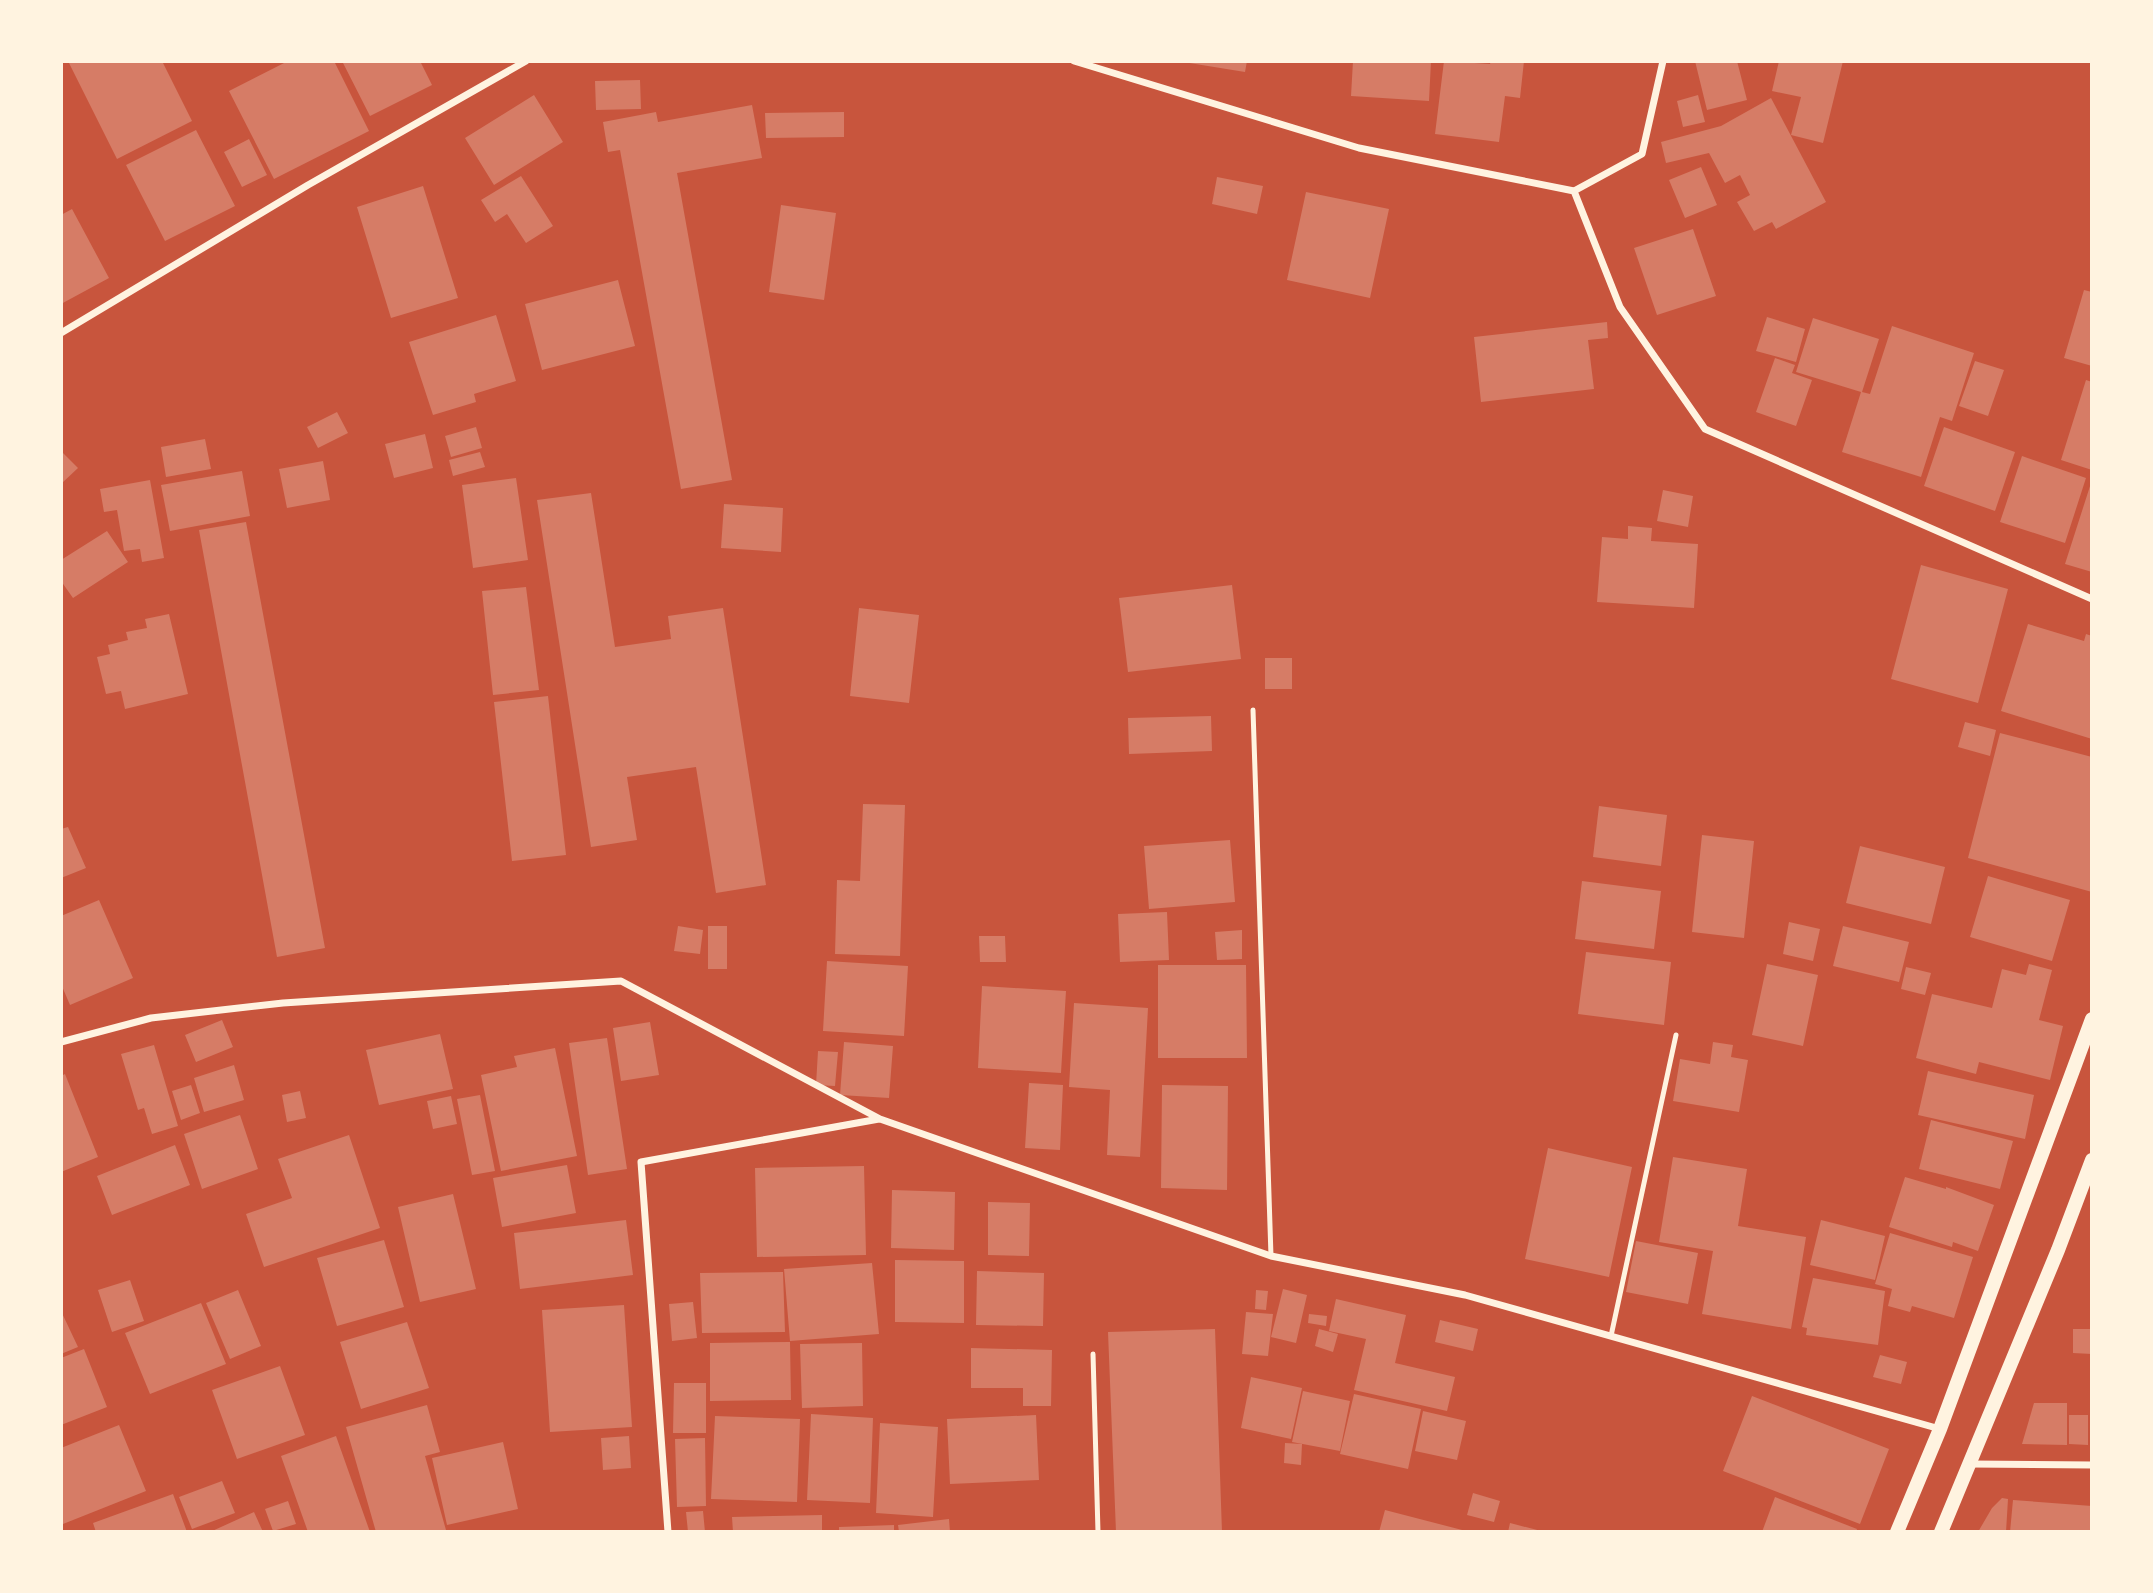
<svg xmlns="http://www.w3.org/2000/svg" width="2153" height="1593" font-family="Georgia,serif">
<rect width="100%" height="100%" fill="#c8553d"/>
<path fill="#d67c66" d="M68,61h94l30,60 -75,38z
M288,61h46l35,70 -95,48 -45,-88z
M342,61h78l12,24 -62,31z
M1177,61h70l-2,11z
M1353,61h78l-2,40 -78,-5z
M1444,61l46,3 1,-3h33l-4,37 -15,-2 -6,46 -64,-8z
M1695,61h42l10,39 -40,10z
M1779,61h64l-20,82 -32,-8 10,-38 -29,-6z
M640,80l1,29 -45,1 -1,-29z
M534,95l29,47 -69,43 -29,-47z
M1698,95l7,27 -22,5 -6,-26z
M1771,98l55,104 -50,27 -4,-7 -18,9 -17,-29 13,-7 -10,-20 -15,8 -16,-30 -43,10 -5,-21 60,-16z
M752,105l10,53 -85,15 55,307 -51,9 -61,-339 -12,2 -5,-30 53,-10 2,10z
M844,112v25l-78,1 -1,-25z
M196,130l39,76 -70,35 -39,-76z
M249,139l18,36 -25,12 -18,-35z
M1701,167l16,38 -32,13 -16,-38z
M521,176l32,50 -27,17 -19,-29 -12,8 -14,-22z
M1217,177l46,9 -6,28 -45,-10z
M423,186l35,112 -67,20 -34,-111z
M1306,192l83,17 -19,89 -83,-18z
M781,205l55,8 -12,87 -55,-8z
M72,209l37,69 -48,26v-89z
M1693,229l23,67 -59,19 -23,-67z
M618,280l17,66 -93,24 -17,-66z
M2084,290l8,2v74l-28,-8z
M496,315l20,66 -42,13 2,8 -43,13 -24,-73z
M1767,317l38,12 -9,33 -40,-11z
M1813,318l66,21 -17,53 8,2 22,-68 82,27 -22,68 -12,-4 -19,60 -79,-25 19,-60 -65,-20z
M1607,322l1,16 -20,2 6,49 -113,13 -7,-65z
M1775,358l20,7 -3,8 20,7 -16,46 -40,-14z
M1975,361l29,9 -16,46 -29,-10z
M2086,380l6,2v88l-31,-10z
M337,412l11,21 -30,15 -11,-21z
M476,427l6,21 -31,9 -6,-21z
M1944,427l71,25 -20,59 -71,-25z
M425,434l8,34 -39,10 -9,-34z
M205,439l6,30 -45,8 -5,-30z
M61,451l17,17 -17,16z
M480,452l5,15 -32,9 -4,-16z
M2022,456l64,22 -21,65 -65,-21z
M323,461l7,39 -43,8 -8,-39z
M242,471l8,45 -80,15 -9,-46z
M516,478l12,82 -55,8 -11,-83z
M150,480l14,78 -22,4 -2,-13 -16,2 -7,-41 -13,2 -4,-23z
M2091,483h1v89l-27,-8z
M1663,490l30,6 -5,31 -31,-6z
M591,493l24,154 56,-8 -3,-23 55,-8 43,277 -50,8 -20,-126 -69,10 10,63 -46,7 -54,-347z
M724,504l59,4 -2,44 -60,-4z
M246,522l79,426 -48,9 -78,-427z
M1628,526l24,2 -1,13 47,3 -4,64 -97,-6 5,-65 26,2z
M107,531l21,31 -55,36 -12,-17v-21z
M1921,565l87,24 -30,114 -87,-24z
M1232,585l9,74 -113,13 -9,-74z
M526,587l13,103 -46,5 -11,-104z
M859,608l60,7 -10,88 -59,-7z
M169,614l19,80 -63,15 -4,-18 -15,3 -9,-37 13,-3 -2,-9 20,-5 -2,-8 21,-4 -2,-9z
M2028,624l56,17 2,-7 6,2v103l-91,-28z
M1265,658h27v31h-27z
M548,696l18,159 -54,6 -18,-159z
M1211,716l1,35 -83,3 -1,-36z
M1965,722l31,8 -6,26 -32,-9z
M2000,733l92,24v135l-124,-34z
M863,804l42,1 -5,151 -65,-2 2,-74 23,1z
M1599,806l68,9 -6,51 -68,-9z
M68,827l18,41 -25,10v-49z
M1702,835l52,6 -10,97 -52,-6z
M1230,840l5,62 -86,7 -5,-63z
M1860,846l85,21 -14,57 -85,-21z
M1988,876l82,24 -18,61 -82,-24z
M1582,881l79,10 -7,58 -79,-10z
M99,900l34,78 -63,27 -9,-21v-68z
M1167,912l2,48 -49,2 -2,-48z
M1789,922l31,7 -7,32 -30,-7z
M678,926l25,4 -3,24 -26,-3z
M708,926h19v43h-19z
M1843,926l66,16 -10,40 -66,-16z
M1242,930v29l-25,1 -2,-28z
M979,936h26l1,26h-26z
M1586,952l85,10 -7,63 -86,-11z
M827,961l81,5 -4,70 -81,-5z
M1767,964l51,11 -15,71 -51,-11z
M2029,964l23,6 -13,50 24,6 -13,54 -71,-18 -3,12 -60,-16 16,-64 60,14 10,-39 24,6z
M1158,965h88l1,93h-89z
M1906,967l25,6 -6,22 -24,-6z
M982,986l84,5 -5,82 -83,-5z
M1074,1003l74,5 -8,149 -33,-2 3,-65 -41,-3z
M222,1020l11,27 -37,15 -11,-27z
M650,1022l9,53 -38,6 -8,-53z
M440,1034l13,55 -74,16 -13,-55z
M607,1038l20,131 -39,6 -19,-132z
M844,1042l49,4 -4,52 -49,-3z
M1713,1042l20,3 -2,12 17,3 -9,52 -66,-11 7,-42 30,5z
M154,1045l24,81 -26,8 -8,-26 -6,2 -17,-56z
M555,1048l22,108 -76,15 -20,-96 36,-8 -3,-11z
M818,1051l20,1 -3,34 -19,-1z
M234,1065l10,35 -40,12 -10,-34z
M1928,1071l106,24 -9,44 -107,-24z
M65,1074l33,83 -37,15v-96z
M1029,1083l34,2 -3,65 -35,-2z
M191,1085l9,28 -19,7 -9,-29z
M1162,1085l66,1 -1,104 -66,-2z
M300,1091l6,27 -19,4 -5,-27z
M480,1095l15,76 -23,4 -15,-76z
M451,1096l6,28 -24,5 -6,-28z
M240,1115l18,54 -56,20 -18,-55z
M1931,1120l82,21 -13,48 -81,-20z
M349,1135l31,93 -116,39 -18,-53 46,-16 -14,-39z
M175,1145l15,40 -78,30 -15,-39z
M1548,1148l84,19 -23,110 -84,-18z
M1673,1157l74,12 -9,57 68,11 -15,92 -89,-15 11,-63 -54,-9z
M567,1165l9,48 -74,14 -9,-49z
M864,1166l2,89 -109,2 -2,-89z
M1905,1177l41,12v-2l48,18 -16,46 -25,-9 -1,5 -63,-20z
M892,1190l63,2 -1,58 -63,-2z
M453,1194l23,95 -56,13 -22,-95z
M988,1202l42,1 -1,53 -41,-1z
M626,1220l7,55 -113,14 -6,-56z
M1821,1220l64,16 -10,44 -65,-15z
M1890,1233l83,24 -19,61 -42,-12 -2,6 -22,-6 4,-17 -17,-5z
M384,1240l20,67 -67,19 -20,-68z
M1636,1241l62,12 -10,51 -62,-12z
M895,1260l69,1v62l-69,-1z
M872,1263l7,71 -89,7 -6,-72z
M977,1271l67,2 -1,53 -67,-1z
M783,1272l2,60 -83,1 -2,-60z
M1813,1278l72,13 -7,54 -72,-10 1,-7 -5,-1z
M130,1280l14,41 -32,11 -14,-42z
M1283,1289l24,6 -11,48 -25,-6z
M238,1290l23,56 -31,13 -24,-56z
M1256,1290l12,1 -2,19 -11,-1z
M1336,1299l70,16 -11,48 60,14 -8,34 -93,-21 12,-51 -37,-8z
M693,1302l4,36 -25,3 -3,-37z
M201,1303l25,61 -76,30 -25,-61z
M624,1305l8,122 -82,5 -8,-122z
M61,1311l17,36 -17,7z
M1246,1312l27,2 -5,42 -26,-2z
M1309,1314l18,2 -1,10 -18,-3z
M1440,1320l38,9 -5,22 -38,-9z
M407,1322l22,66 -68,21 -21,-67z
M1215,1329l7,203h-106l-8,-200z
M1319,1329l19,5 -5,18 -18,-6z
M2073,1329h19v25l-19,-1z
M790,1342l1,58 -81,1v-58z
M862,1343l1,63 -61,2 -2,-64z
M971,1348l81,2 -1,56h-28v-18h-52z
M84,1349l23,58 -46,18v-67z
M1880,1355l27,7 -6,22 -28,-7z
M280,1366l25,69 -68,24 -25,-69z
M1251,1377l51,11 -11,51 -50,-11z
M674,1383h32v50h-33z
M1303,1391l47,10 -10,50 -48,-9z
M1354,1394l67,15 -13,60 -68,-15z
M1752,1396l137,53 -29,75 -137,-53z
M2034,1403h33v42l-45,-1z
M427,1405l13,47 -15,4 21,74 -8,2h-62l-30,-105z
M1423,1411l43,10 -9,39 -42,-9z
M811,1414l62,4 -3,85 -63,-3z
M1036,1415l3,65 -89,4 -3,-65z
M2069,1415h19v30l-19,-1z
M715,1416l85,3 -3,83 -86,-3z
M880,1423l58,4 -5,90 -57,-4z
M119,1425l27,66 -83,33 -2,-5v-71z
M336,1436l34,96h-62l-27,-76z
M629,1436l2,32 -28,2 -2,-32z
M705,1438l1,68 -29,1 -2,-68z
M503,1442l15,67 -71,16 -15,-67z
M1285,1443l17,1 -1,21 -17,-2z
M222,1481l13,32 -43,16 -13,-32z
M1473,1493l27,8 -6,21 -27,-7z
M173,1494l14,38h-91l-3,-9z
M1775,1497l82,32 -1,3h-94z
M2002,1498l6,1 -2,33h-28l14,-24z
M2013,1500l79,6v26h-82z
M288,1501l8,23 -23,7 -8,-22z
M1385,1510l81,21v1h-87z
M703,1511l2,21h-17l-2,-20z
M254,1512l9,20h-53z
M822,1515v17h-89l-1,-15z
M949,1519l1,13h-51l-1,-7z
M1510,1523l31,8v1h-33z
M894,1525v7h-55v-5z"/>
<g fill="none" stroke-linecap="round" stroke-linejoin="round">
<path stroke="#fff3e0" stroke-width="5" d="M1253,710l18,546
M1611,1336l65,-301
M1093,1354l5,178"/>
<path stroke="#fff3e0" stroke-width="7" d="M1074,61l285,87 215,43 46,116 85,122 387,170
M1574,191l68,-37 21,-93
M61,333l247,-148 218,-124
M61,1042l90,-24 132,-15 338,-22 259,138 391,137 194,39 475,134
M1970,1464l122,1
M668,1532l-27,-370 238,-43"/>
<path stroke="#fff3e0" stroke-width="14" d="M1897,1532l43,-103 152,-410
M1941,1532l117,-282 34,-90"/>
</g>
<rect width="2153" height="1593" fill="none" stroke="#fff3e0" stroke-width="126"/>
</svg>
